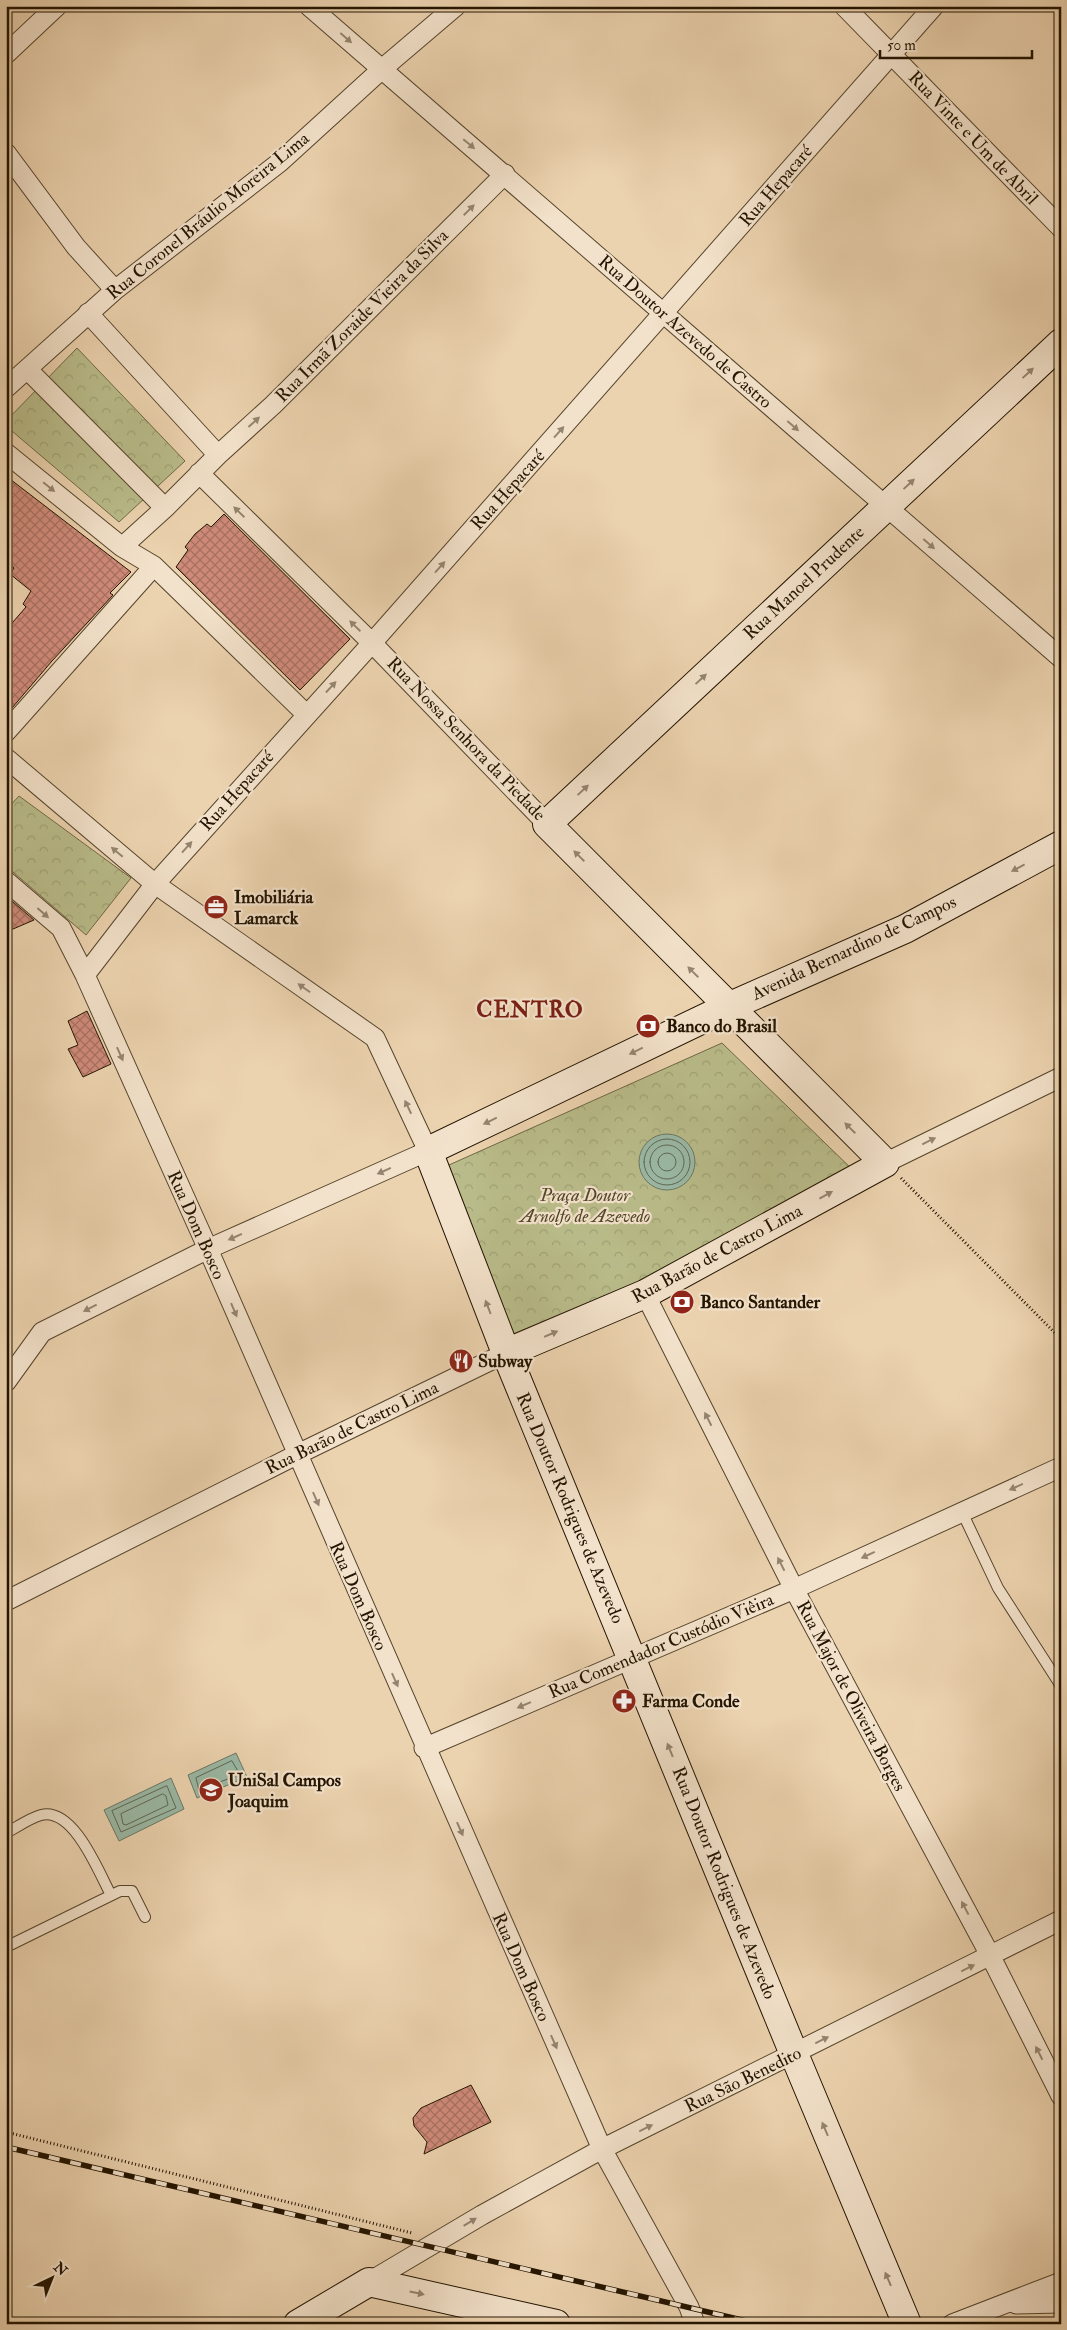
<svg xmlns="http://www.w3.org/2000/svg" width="1067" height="2330" font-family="'IM FELL Double Pica',serif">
<defs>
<pattern id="park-crowns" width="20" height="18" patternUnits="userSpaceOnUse" patternTransform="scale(1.25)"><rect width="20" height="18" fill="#b9bc8a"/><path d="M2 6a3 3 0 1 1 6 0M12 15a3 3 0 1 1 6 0" fill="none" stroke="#9fa175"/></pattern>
<pattern id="building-cross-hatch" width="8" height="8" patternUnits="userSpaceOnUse" patternTransform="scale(1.25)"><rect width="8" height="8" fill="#d08b7a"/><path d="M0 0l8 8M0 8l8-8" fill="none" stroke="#a87062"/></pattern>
</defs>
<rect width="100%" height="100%" fill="#ecd3af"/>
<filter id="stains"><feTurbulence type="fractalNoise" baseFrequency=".004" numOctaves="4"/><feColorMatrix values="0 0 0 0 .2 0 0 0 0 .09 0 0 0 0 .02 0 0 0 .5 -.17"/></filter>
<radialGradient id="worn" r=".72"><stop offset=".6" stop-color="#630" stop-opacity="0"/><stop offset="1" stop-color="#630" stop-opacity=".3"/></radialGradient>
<path fill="url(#park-crowns)" stroke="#6e6845" d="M77,348l108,113 -66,61 -113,-96v-5z
M19,796l112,82 -45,57 -80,-69v-56z
M722,1043l136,132 -221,108 -128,56 -69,-170z"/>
<path fill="#9ab9a6" stroke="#6a7764" d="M639 1162a28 28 0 1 1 56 0a28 28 0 1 1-56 0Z
M236,1753l11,24 -50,21 -9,-23z
M171,1778l13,31 -65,32 -15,-31z"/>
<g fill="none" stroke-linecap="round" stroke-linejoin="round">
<path stroke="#5e6653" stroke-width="1" d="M644 1162a23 23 0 1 1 46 0a23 23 0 1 1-46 0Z
M650 1162a17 17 0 1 1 34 0a17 17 0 1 1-34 0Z
M658 1162a9 9 0 1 1 18 0a9 9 0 1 1-18 0Z
M232,1761l7,12 -1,2 -39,15 -3,-12z
M167,1786l9,22 -55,24 -9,-21z
M163,1794l3,2 2,9 -42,20 -3,-1 -2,-10z"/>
</g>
<path fill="url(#building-cross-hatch)" stroke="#231400" d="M6,476l125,96 -21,21 3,2 -61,66 -46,54v-85l20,-23 -3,-3 8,-13 -21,-17 4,-6 -8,-5z
M224,514l126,125 -50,51 -124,-123 12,-17 -3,-3 10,-13 12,-10 4,3z
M6,896l28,24 -28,12z
M87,1011l24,53 -28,13 -15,-28 10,-4 -10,-24z
M471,2085l20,37 -67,32 3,-12 -13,-16 -1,-8 8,-10z"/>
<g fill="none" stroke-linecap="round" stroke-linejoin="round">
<defs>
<path id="lane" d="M962,1512l36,76 63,98
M6,1833c11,-6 24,-15 35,-18 33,-8 58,58 70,80
M6,1947l114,-56h12l13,26"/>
<path id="street" d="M309,6l752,652
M844,6l217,222
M6,54l51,-48
M6,153l70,94 39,43
M27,369l138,139
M6,388l109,-98 165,-128 102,-93 74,-63
M6,453l116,94
M218,455l55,-50 232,-231
M199,473l173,170 175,181
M154,566l152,148
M6,732l148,-166 -32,-19 43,-39 53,-53 -130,-142
M6,758l149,126 220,154 53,113 -220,98 -166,83 -36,50
M6,881l55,47 24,47 123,274 394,900 87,158 6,17
M85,975l70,-91 217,-241 562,-637
M885,1163l176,-86
M645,1294l149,295 197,368 70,139
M6,1601l290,-146 210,-102
M424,1748l370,-159 267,-122
M369,2282l113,-67 120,-66 459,-229
M1016,2304l45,-1
M952,2324l109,-42"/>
<path id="secondary" d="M506,1353l139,-59 240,-131 -338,-339 514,-481
M298,2324l71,-42 187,42
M907,2324l-113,-270 -288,-701 -78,-202 300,-144 177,-78 156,-84"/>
</defs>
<use href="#lane" stroke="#55442c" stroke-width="12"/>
<use href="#street" stroke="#55442c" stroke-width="21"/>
<use href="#secondary" stroke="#231400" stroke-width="30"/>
<path stroke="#231400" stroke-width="3" stroke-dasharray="1 2.5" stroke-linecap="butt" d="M901,1178l160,161
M6,2132l406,101"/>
<use href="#lane" stroke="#f3e2cb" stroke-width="10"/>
<use href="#street" stroke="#f3e2cb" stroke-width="19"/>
<use href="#secondary" stroke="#f3e2cb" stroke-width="28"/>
<defs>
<path id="rail" d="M6,2147l753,177"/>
</defs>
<use href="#rail" stroke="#231400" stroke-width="5.5"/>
<use href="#rail" stroke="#f3e2cb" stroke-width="4" stroke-dasharray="11" stroke-linecap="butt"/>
</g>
<defs><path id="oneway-solid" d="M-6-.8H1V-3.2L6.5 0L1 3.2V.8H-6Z" transform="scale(1.25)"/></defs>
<g fill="#958570">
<use href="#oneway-solid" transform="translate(346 38) rotate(41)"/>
<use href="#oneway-solid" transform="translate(469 144) rotate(40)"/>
<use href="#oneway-solid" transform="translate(469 210) rotate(-45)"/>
<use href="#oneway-solid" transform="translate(1028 373) rotate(-43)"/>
<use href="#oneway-solid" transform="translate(254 422) rotate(-42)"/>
<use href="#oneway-solid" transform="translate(793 426) rotate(41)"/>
<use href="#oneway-solid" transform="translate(559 432) rotate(-48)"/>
<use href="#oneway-solid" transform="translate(909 484) rotate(-43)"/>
<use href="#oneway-solid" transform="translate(49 487) rotate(39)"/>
<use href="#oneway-solid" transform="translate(239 512) rotate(-136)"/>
<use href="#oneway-solid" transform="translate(929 544) rotate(41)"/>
<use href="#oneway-solid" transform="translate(440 567) rotate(-48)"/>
<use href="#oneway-solid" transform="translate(355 626) rotate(-136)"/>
<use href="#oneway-solid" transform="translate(701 679) rotate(-43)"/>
<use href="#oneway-solid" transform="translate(331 687) rotate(-47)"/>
<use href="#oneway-solid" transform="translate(583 790) rotate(-43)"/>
<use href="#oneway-solid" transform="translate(187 847) rotate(-48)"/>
<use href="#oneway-solid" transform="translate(117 852) rotate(-140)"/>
<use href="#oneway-solid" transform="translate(579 856) rotate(-135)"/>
<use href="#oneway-solid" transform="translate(1018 868) rotate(152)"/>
<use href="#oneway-solid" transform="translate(43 913) rotate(41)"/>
<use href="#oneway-solid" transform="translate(693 972) rotate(-135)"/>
<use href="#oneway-solid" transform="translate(304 988) rotate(-145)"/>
<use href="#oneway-solid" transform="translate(636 1051) rotate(154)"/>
<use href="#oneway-solid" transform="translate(120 1054) rotate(66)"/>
<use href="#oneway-solid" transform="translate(408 1107) rotate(-115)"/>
<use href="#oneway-solid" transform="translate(490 1121) rotate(154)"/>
<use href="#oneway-solid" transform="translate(850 1128) rotate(-135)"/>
<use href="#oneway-solid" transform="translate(929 1141) rotate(-26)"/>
<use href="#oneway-solid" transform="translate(384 1171) rotate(156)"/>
<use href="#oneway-solid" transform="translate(826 1195) rotate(-29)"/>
<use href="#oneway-solid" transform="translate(235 1237) rotate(156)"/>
<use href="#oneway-solid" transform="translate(488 1307) rotate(-111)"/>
<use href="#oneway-solid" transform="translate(90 1308) rotate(153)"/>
<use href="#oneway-solid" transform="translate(234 1310) rotate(67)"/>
<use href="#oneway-solid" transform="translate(551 1334) rotate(-23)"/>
<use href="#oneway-solid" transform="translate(708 1419) rotate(-117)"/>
<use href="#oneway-solid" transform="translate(1016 1487) rotate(156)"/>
<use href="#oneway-solid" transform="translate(316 1499) rotate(66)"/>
<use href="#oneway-solid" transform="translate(868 1555) rotate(155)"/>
<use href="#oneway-solid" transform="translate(781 1564) rotate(-117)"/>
<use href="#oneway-solid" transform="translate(395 1680) rotate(66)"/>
<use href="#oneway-solid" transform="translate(524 1705) rotate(157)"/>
<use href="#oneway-solid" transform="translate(670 1750) rotate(-112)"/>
<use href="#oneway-solid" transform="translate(460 1829) rotate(66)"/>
<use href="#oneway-solid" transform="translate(965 1908) rotate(-118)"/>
<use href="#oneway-solid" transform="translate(968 1968) rotate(-26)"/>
<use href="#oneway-solid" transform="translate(822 2040) rotate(-26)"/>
<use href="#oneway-solid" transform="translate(554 2042) rotate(66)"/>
<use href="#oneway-solid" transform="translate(1039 2053) rotate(-117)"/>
<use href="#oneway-solid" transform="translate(646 2128) rotate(-26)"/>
<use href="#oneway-solid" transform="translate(825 2129) rotate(-113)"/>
<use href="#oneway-solid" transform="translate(470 2222) rotate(-31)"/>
<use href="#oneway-solid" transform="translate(888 2279) rotate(-113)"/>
<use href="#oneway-solid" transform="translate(417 2293) rotate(12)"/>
</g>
<defs>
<symbol id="office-disc" viewBox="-11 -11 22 22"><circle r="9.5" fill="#8f2418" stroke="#f3e2cb"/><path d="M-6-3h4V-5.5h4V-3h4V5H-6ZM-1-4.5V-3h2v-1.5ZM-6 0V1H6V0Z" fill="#fff"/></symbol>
<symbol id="bank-disc" viewBox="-11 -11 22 22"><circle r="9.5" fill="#8f2418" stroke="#f3e2cb"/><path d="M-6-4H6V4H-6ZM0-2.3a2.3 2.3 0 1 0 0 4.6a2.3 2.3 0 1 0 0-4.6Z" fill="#fff"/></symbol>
<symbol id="restaurant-disc" viewBox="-11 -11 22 22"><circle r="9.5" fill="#8f2418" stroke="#f3e2cb"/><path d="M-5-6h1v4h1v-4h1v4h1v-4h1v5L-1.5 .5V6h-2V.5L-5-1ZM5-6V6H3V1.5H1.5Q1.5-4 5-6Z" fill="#fff"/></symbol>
<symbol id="pharmacy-disc" viewBox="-11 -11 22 22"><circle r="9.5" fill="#8f2418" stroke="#f3e2cb"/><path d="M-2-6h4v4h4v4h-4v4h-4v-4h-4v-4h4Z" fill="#fff"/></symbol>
<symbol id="university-disc" viewBox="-11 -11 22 22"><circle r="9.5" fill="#8f2418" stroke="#f3e2cb"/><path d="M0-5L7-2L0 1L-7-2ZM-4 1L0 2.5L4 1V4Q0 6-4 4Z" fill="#fff"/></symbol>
</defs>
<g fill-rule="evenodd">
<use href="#office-disc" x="202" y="893" width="28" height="28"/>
<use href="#bank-disc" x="634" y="1012" width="28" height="28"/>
<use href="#bank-disc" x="668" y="1288" width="28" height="28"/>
<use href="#restaurant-disc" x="447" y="1347" width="28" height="28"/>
<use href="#pharmacy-disc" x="610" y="1687" width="28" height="28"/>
<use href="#university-disc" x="197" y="1776" width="28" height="28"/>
</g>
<g text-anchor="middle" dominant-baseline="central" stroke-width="4.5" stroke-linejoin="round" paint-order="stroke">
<g font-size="18" fill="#231400" stroke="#f3e2cb">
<text transform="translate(973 138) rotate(46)">Rua Vinte e Um de Abril</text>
<text transform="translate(776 186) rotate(-49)">Rua Hepacaré</text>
<text transform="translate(208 216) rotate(-39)">Rua Coronel Bráulio Moreira Lima</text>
<text transform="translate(362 316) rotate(-45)">Rua Irmã Zoraide Vieira da Silva</text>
<text transform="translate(685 332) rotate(41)">Rua Doutor Azevedo de Castro</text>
<text transform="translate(508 490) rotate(-48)">Rua Hepacaré</text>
<text transform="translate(804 583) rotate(-43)">Rua Manoel Prudente</text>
<text transform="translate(466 739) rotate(46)">Rua Nossa Senhora da Piedade</text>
<text transform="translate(237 791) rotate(-48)">Rua Hepacaré</text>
<text transform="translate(854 948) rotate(-25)">Avenida Bernardino de Campos</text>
<text transform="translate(196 1225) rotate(66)">Rua Dom Bosco</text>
<text transform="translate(717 1254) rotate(-28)">Rua Barão de Castro Lima</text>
<text transform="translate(352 1428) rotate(-26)">Rua Barão de Castro Lima</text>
<text transform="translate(570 1508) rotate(67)">Rua Doutor Rodrigues de Azevedo</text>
<text transform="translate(358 1596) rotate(66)">Rua Dom Bosco</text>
<text transform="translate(661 1646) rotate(-23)">Rua Comendador Custódio Viêira</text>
<text transform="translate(851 1696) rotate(62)">Rua Major de Oliveira Borges</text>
<text transform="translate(724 1883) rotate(68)">Rua Doutor Rodrigues de Azevedo</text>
<text transform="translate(521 1967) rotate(66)">Rua Dom Bosco</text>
<text transform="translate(743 2080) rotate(-26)">Rua São Benedito</text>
</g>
<g font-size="18" font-weight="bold" fill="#231400" stroke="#f3e2cb" text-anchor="start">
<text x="234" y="897">Imobiliária<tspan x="234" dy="21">Lamarck</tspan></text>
<text x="666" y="1026">Banco do Brasil</text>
<text x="700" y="1302">Banco Santander</text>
<text x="478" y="1361">Subway</text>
<text x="642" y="1701">Farma Conde</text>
<text x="228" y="1780">UniSal Campos<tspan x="228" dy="21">Joaquim</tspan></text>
</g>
<g font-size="18" font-style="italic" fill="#504629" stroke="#f3e2cb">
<text x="585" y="1195">Praça Doutor<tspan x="585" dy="21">Arnolfo de Azevedo</tspan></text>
</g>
<g font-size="22" font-weight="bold" letter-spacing="1" fill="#7a1f14" stroke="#f3e2cb">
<text x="530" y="1010">CENTRO</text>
</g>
</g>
<rect width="1067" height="2330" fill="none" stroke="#ecd3af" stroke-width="25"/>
<rect x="8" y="8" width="1052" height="2315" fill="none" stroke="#231400" stroke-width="2.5"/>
<rect x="12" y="12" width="1042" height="2305" fill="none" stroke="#231400"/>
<g transform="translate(52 2278) rotate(43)" stroke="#f3e2cb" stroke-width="4" paint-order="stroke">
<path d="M0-4L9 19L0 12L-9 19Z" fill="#231400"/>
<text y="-8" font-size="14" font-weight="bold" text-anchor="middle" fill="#231400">N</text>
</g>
<path d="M880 50v8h152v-8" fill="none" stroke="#231400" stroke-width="2.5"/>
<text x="887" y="50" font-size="15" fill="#231400" stroke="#f3e2cb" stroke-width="4" paint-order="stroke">50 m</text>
<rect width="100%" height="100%" filter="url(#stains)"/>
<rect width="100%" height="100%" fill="url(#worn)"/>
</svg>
